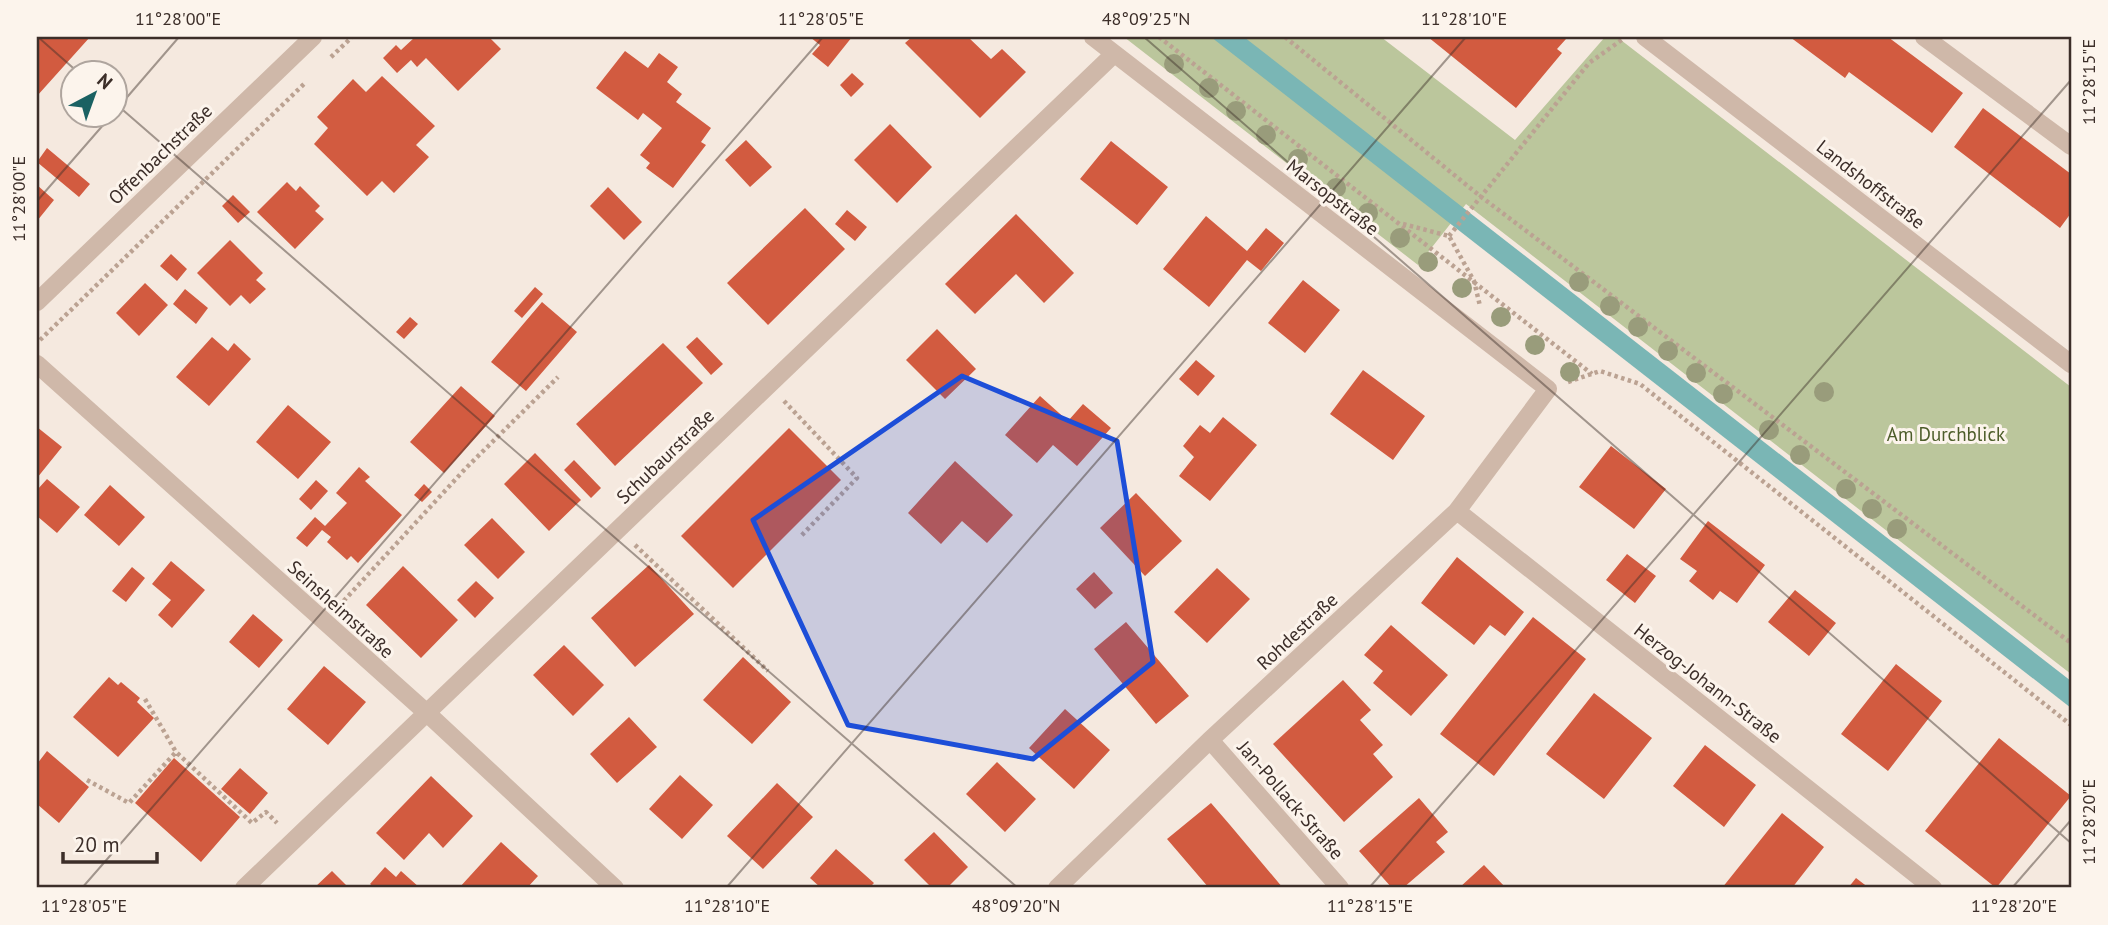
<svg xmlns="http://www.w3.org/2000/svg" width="2108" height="925" font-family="'PT Sans',sans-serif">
<rect width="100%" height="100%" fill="#f5e9df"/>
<path fill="#bbc69c" d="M1124,37h257l134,103 90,-103h12l454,350v287l-605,-470 -48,61z"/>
<path fill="#7ab6b5" d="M1211,37h33l827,644v27z"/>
<path fill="#d25b40" d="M37,37h53l-53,59z
M415,37h74l12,12 -43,42 -32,-33 -9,9 -6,-7 -14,13 -14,-15 13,-13 5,5z
M810,37h42l-24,30 -16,-13 8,-9z
M912,37h56l23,22 11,-10 24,23 -46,46 -75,-75z
M1428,37h135l3,2 -9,10 5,4 -46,55z
M1790,37h98l75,56 -31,40 -83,-61 -4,6z
M625,51l23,17 11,-15 19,14 -11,15 15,12 -6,8 35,26 -10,14 5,3 -33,43 -27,-20 4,-5 -10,-8 22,-27 -19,-15 -5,7 -42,-32z
M852,73l12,11 -13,13 -11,-12z
M382,76l53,50 -19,19 13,12 -35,36 -12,-12 -15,15 -53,-52 14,-16 -11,-11 36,-38 13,13z
M1983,108l88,66v39l-11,15 -106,-81z
M890,124l42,43 -35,36 -43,-43z
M746,140l26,27 -22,20 -25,-27z
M1111,141l57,46 -31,38 -57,-46z
M47,148l43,36 -11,13 -42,-35z
M287,182l9,9 4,-5 20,20 -5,5 9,8 -29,30 -38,-37z
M37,185l17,15 -17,21z
M608,187l34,35 -18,18 -34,-34z
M233,195l17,17 -12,11 -16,-17z
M805,208l40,41 -77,76 -41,-42z
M847,210l20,17 -12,14 -20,-17z
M1016,214l58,59 -30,30 -28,-29 -41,40 -30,-30z
M1206,216l41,35 19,-23 18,15 -23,28 -14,-11 -38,47 -46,-38z
M230,240l33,33 -7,7 10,9 -16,15 -9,-9 -11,11 -33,-33z
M171,254l16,15 -10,12 -17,-15z
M1303,280l37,30 -35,43 -37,-30z
M145,283l23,22 -29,31 -23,-23z
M535,287l8,7 -21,24 -8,-7z
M185,289l23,19 -12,16 -23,-20z
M542,302l35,30 -51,59 -35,-29z
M410,317l8,7 -14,15 -8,-7z
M937,329l39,40 -31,30 -39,-39z
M212,337l16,14 6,-8 17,16 -42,47 -33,-29z
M697,337l26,27 -12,11 -25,-28z
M663,343l40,40 -88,83 -39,-42z
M1196,360l19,16 -17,20 -19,-17z
M1363,370l62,46 -32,44 -63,-46z
M461,386l34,30 -51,57 -34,-31z
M1040,396l28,25 15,-17 28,24 -34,38 -24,-21 -16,18 -32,-28z
M288,405l43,37 -33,37 -42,-37z
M1223,417l34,28 -47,56 -31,-25 15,-19 -11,-11 17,-21 10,8z
M37,427l25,20 -25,31z
M789,428l52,52 -108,108 -52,-52z
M1611,446l55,43 -32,40 -55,-42z
M535,453l46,47 -32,31 -45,-47z
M574,460l27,28 -10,10 -27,-28z
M955,461l58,54 -26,28 -25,-22 -21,23 -33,-31z
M359,467l11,10 -5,4 37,34 -44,48 -7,-7 -4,4 -20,-18 4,-5 -9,-7 -15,17 -11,-9 19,-21 10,9 22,-23 -11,-10z
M47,479l33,28 -23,26 -20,-17v-26z
M316,480l12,11 -17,19 -12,-11z
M424,484l8,8 -10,10 -8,-7z
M110,485l35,32 -26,29 -35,-31z
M1136,493l46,48 -37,35 -45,-48z
M492,518l33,34 -27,27 -34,-34z
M1708,521l57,44 -28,38 -17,-12 -7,9 -24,-19 8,-10 -17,-12z
M1627,554l29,22 -21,27 -29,-23z
M1457,557l67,55 -19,24 -15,-11 -16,20 -53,-42z
M171,561l34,29 -33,38 -14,-13 13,-15 -19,-16z
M649,565l45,49 -59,53 -44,-49z
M403,566l55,54 -37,38 -55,-53z
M132,567l13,11 -19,24 -14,-11z
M1217,568l33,31 -43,44 -33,-31z
M1094,572l19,21 -18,16 -19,-20z
M476,581l18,17 -19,20 -18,-18z
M1795,590l41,33 -27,33 -41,-34z
M253,614l30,26 -24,28 -30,-26z
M1533,617l53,42 -92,117 -54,-42z
M1126,622l63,74 -33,28 -62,-75z
M1391,625l57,50 -37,41 -38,-33 10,-12 -19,-16z
M564,645l40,40 -31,31 -40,-41z
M743,657l48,45 -39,42 -49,-44z
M1896,664l46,37 -54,70 -47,-37z
M324,666l42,36 -38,43 -41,-36z
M109,677l9,8 3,-3 19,16 -3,4 17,16 -36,39 -45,-40z
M1343,680l28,30 -11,10 23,25 -10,9 20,23 -49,45 -71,-78z
M1594,693l58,45 -48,61 -58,-45z
M1065,709l45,41 -36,39 -45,-41z
M629,717l28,30 -40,36 -27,-29z
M1999,738l72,58 -75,92 -71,-57z
M1705,745l51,40 -32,42 -51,-41z
M47,751l42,36 -30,36 -22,-19v-40z
M174,758l66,59 -39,45 -66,-59z
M997,762l39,37 -31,33 -39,-38z
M240,768l28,25 -18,21 -29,-25z
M680,775l33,30 -31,34 -33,-30z
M431,776l42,40 -30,32 -14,-15 -25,27 -28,-27z
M777,783l36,34 -50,52 -36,-33z
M1419,798l29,34 -12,10 9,10 -42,36h-11l-33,-37z
M1211,803l19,22 53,63h-74l-42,-49z
M1782,813l42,34 -32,41h-70z
M934,832l34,35 -21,21h-15l-28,-28z
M501,842l37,34 -11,12h-68z
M836,849l38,34 -5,5h-48l-11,-10z
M1484,865l22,23h-47z
M385,867l11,10 5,-6 19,17h-45l-5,-4z
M332,871l17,17h-35z
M1856,878l13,10h-21z"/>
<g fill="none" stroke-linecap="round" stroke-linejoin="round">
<path stroke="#bba292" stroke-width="4.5" stroke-dasharray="3.5 3.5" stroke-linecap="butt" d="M1159,37l433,337
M1285,37l195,159 591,447
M331,57l21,-20
M1403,224l46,12 25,45 6,25
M1449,236l140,-173 34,-24
M40,340l265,-257
M1568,382l32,-11 40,13 431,341
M784,401l73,77 -56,58
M635,545l133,126
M339,606l127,-138 92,-91
M145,699l31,53
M87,780l42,23 47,-51 76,71 14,-11 11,11"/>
<path stroke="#cfb8a9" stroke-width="18" d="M1645,37l426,327
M1924,37l147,109
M37,302l276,-265
M37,364l391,350 187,174
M1457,511l476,377
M1210,740l130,148
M244,888l870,-834
M1057,888l153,-148 247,-229 91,-122 -455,-352"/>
</g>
<g fill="#999c7b">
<circle cx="1174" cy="64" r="10"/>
<circle cx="1209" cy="88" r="10"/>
<circle cx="1236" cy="111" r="10"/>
<circle cx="1266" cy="135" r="10"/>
<circle cx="1298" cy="159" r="10"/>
<circle cx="1336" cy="188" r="10"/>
<circle cx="1368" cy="213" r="10"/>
<circle cx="1400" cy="238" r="10"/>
<circle cx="1428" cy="262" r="10"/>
<circle cx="1579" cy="282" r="10"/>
<circle cx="1462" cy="288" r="10"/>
<circle cx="1610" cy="306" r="10"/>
<circle cx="1501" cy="317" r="10"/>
<circle cx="1638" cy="327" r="10"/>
<circle cx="1535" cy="345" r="10"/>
<circle cx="1668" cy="351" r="10"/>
<circle cx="1570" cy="372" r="10"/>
<circle cx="1696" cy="373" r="10"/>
<circle cx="1824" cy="392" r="10"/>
<circle cx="1723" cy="394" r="10"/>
<circle cx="1769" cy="430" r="10"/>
<circle cx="1800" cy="455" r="10"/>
<circle cx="1846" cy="489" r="10"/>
<circle cx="1872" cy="509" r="10"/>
<circle cx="1897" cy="529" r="10"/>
</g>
<path fill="#1d4ed8" fill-opacity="0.2" stroke="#1d4ed8" stroke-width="5" stroke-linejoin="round" d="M962,376l155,65 36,221 -120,97 -185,-34 -95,-205z"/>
<path fill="none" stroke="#3c2e29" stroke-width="2" stroke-opacity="0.45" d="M38,37l42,37M1144,37l927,806M116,104l902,784M116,110l63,-73M37,201l74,-85M82,888l741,-851M726,888l740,-851M1369,888l702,-808M2012,888l59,-68"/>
<g text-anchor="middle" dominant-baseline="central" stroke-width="6" stroke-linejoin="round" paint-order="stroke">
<g font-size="19" fill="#3c2e29" stroke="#fcf4ec">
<text transform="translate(160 154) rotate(-44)">Offenbachstraße</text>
<text transform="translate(1871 184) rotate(38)">Landshoffstraße</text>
<text transform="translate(1333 197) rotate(38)">Marsopstraße</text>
<text transform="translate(665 456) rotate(-44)">Schubaurstraße</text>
<text transform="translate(341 609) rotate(42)">Seinsheimstraße</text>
<text transform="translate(1297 631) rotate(-43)">Rohdestraße</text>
<text transform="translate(1708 683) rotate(38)">Herzog-Johann-Straße</text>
<text transform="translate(1291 800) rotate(49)">Jan-Pollack-Straße</text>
</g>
<g font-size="19" fill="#4d5d2a" stroke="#fcf4ec">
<text x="1946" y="434">Am Durchblick</text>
</g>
</g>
<rect width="2108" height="925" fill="none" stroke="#fcf4ec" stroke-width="77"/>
<g transform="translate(94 94) rotate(41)"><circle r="33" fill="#fcf4ec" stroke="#afa59e" stroke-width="2"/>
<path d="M0-5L12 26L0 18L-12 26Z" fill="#1a6162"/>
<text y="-10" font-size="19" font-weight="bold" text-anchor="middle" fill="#3c2e29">N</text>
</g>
<path d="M63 852v10h94v-10" fill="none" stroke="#3c2e29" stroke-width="3.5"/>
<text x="74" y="852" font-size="21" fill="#3c2e29" stroke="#fcf4ec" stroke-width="5" paint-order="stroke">20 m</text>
<rect x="38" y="38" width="2032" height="848" fill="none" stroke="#3c2e29" stroke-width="2.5"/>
<g font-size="18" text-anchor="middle" fill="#3c2e29">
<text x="178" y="25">11°28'00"E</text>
<text x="821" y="25">11°28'05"E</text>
<text x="1146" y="25">48°09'25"N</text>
<text x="1464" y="25">11°28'10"E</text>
<text transform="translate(2089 82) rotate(-90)" y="6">11°28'15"E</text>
<text transform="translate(19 199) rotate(-90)" y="6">11°28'00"E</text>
<text transform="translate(2089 822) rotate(-90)" y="6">11°28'20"E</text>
<text x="84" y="912">11°28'05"E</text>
<text x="727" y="912">11°28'10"E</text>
<text x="1016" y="912">48°09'20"N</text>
<text x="1370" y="912">11°28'15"E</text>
<text x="2014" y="912">11°28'20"E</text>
</g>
</svg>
